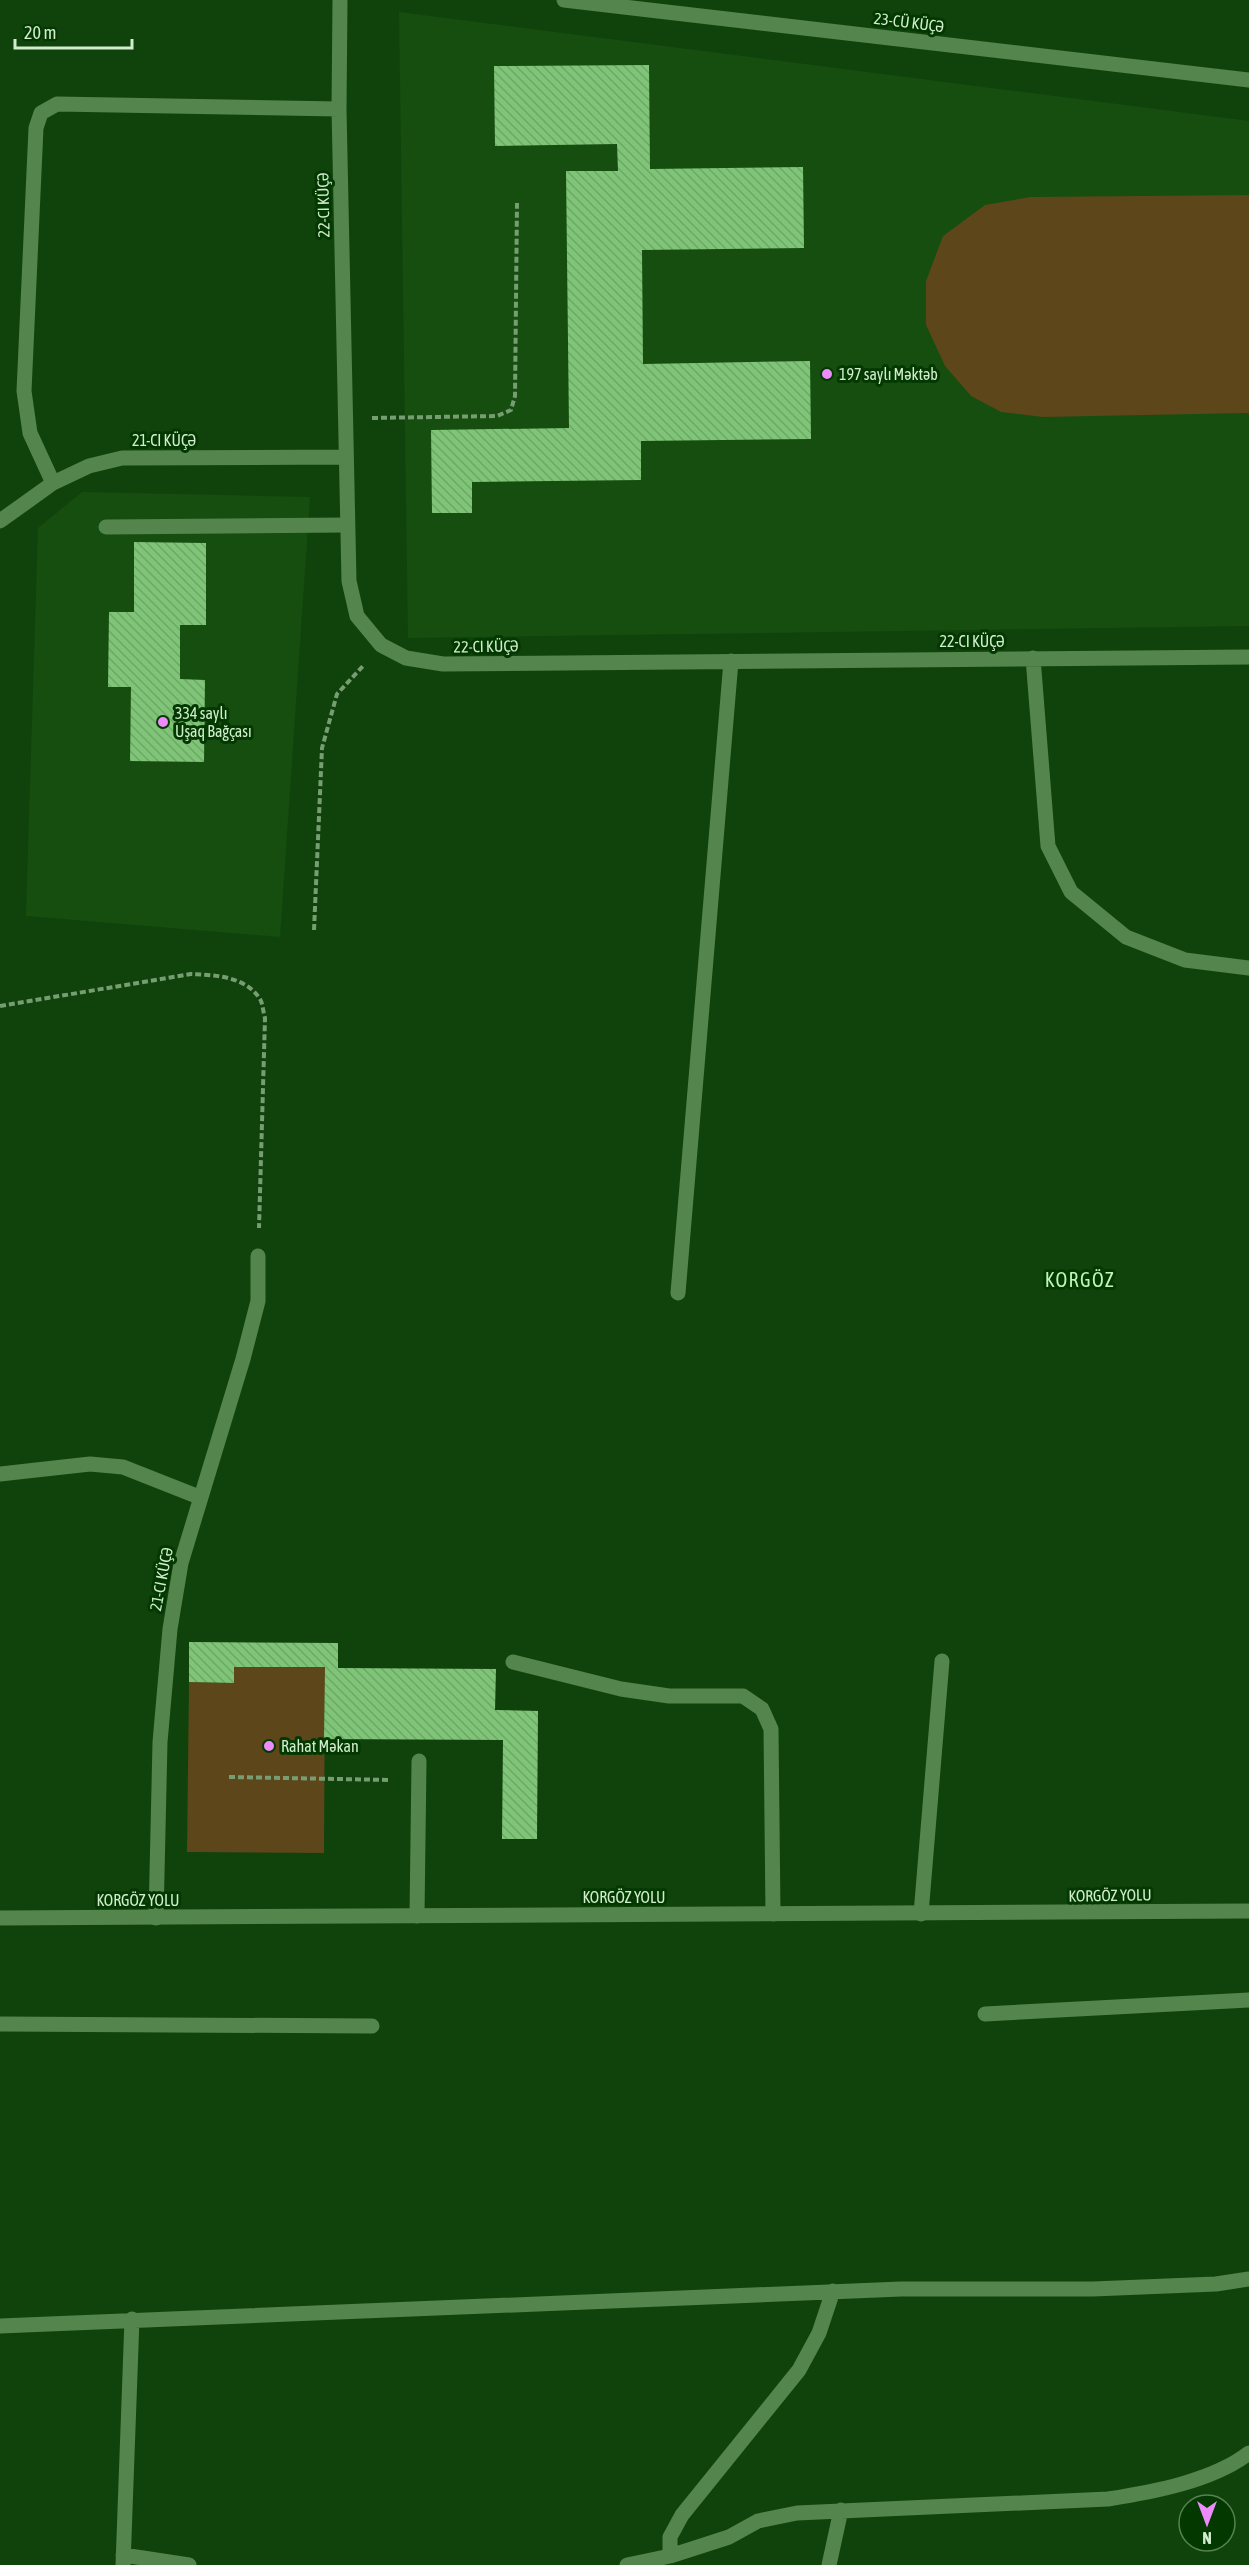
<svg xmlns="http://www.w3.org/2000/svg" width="1249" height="2565" font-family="'Asap Condensed',sans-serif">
<defs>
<pattern id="building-back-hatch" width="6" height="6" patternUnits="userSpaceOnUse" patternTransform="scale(1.5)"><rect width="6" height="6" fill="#7fc577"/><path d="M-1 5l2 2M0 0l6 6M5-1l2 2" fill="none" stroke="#6fa669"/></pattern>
</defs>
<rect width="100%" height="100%" fill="#10430b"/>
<path fill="#154e0f" d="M399,12l850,109v505l-841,12z
M82,492l228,5 -30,440 -254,-21 12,-388z"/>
<path fill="#5c461a" d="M1249,195v218l-206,4 -42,-5 -30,-16 -26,-30 -19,-41v-44l17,-45 42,-31 45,-8z
M234,1667h91l-1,186 -137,-1 2,-170 45,1z"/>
<path fill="url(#building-back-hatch)" d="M649,65l1,104 153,-2 1,81 -162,2 1,114 167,-3 1,78 -170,2v39l-169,2v31h-40l-1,-83 138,-2 -3,-257h52l-1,-27 -122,2 -1,-80z
M134,542l72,1v82h-26v54l25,1 -1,82 -74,-1 1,-74h-23l1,-75h25z
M189,1642l149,1v25l158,1 -1,41 43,1 -1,128h-35l1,-99 -179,-1 1,-72h-91v16l-45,-1z"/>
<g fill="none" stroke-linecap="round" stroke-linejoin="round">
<path stroke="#779d72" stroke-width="4" stroke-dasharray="6 3" stroke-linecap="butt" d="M372,418l125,-2 14,-6 4,-14 2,-193
M314,930l8,-182 15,-54 26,-28
M0,1006l191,-32c24,1 54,2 69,25 3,5 3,13 5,19l-6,210
M229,1777l162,3"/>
<path stroke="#53854d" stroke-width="15" d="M106,527l241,-2
M417,1916l2,-155"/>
<path stroke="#53854d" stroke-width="15" d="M340,0l-1,109 10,472 8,35 24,29 25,13 37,6 806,-7
M564,0l685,80
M53,483l-23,-50 -6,-42 12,-263 5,-15 16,-9 282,5
M0,521l53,-38 36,-17 33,-8 224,-1
M1033,658l15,188 23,46 55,45 59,23 64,8
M678,1293l53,-632
M0,1474l90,-10 33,3 76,30
M513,1662l108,27 48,7h74l19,13 9,20 2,185
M921,1914l21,-253
M156,1918l4,-176 10,-113 11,-66 62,-204 15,-58v-45
M985,2014l264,-14
M0,2024l372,2
M0,2326l901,-37h192l123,-5 33,-5
M123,2555l66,10
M670,2556v-19l12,-22 117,-145 20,-37 14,-42
M123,2565l9,-246
M627,2565l43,-9 59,-19 29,-16 39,-8 311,-14c45,-7 105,-18 141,-46
M829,2565l12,-55"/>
<path stroke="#53854d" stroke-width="15" d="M0,1918l1249,-7"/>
</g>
<g fill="#ec8cfb" stroke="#033900" stroke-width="2">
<circle cx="827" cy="374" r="6"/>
<circle cx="163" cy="722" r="6"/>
<circle cx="269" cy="1746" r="6"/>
</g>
<g text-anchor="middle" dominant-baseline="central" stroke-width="6" stroke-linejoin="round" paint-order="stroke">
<g font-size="16" fill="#d2edce" stroke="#033900">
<text transform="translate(909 22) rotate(7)">23-CÜ KÜÇƏ</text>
<text transform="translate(323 205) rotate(-91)">22-CI KÜÇƏ</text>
<text x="164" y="440">21-CI KÜÇƏ</text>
<text x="972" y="641">22-CI KÜÇƏ</text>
<text transform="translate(486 646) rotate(-1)">22-CI KÜÇƏ</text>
<text transform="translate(161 1579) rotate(-79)">21-CI KÜÇƏ</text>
<text transform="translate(1110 1895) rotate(-1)">KORGÖZ YOLU</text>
<text x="624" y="1897">KORGÖZ YOLU</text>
<text x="138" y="1900">KORGÖZ YOLU</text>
</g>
<g font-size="16" fill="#d2edce" stroke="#033900" text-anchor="start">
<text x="839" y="374">197 saylı Məktəb</text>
<text x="175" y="713">334 saylı<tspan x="175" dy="18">Uşaq Bağçası</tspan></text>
<text x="281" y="1746">Rahat Məkan</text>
</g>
<g font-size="20" letter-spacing="1.5" fill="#bff6b8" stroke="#033900">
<text x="1080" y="1279">KORGÖZ</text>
</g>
</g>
<g transform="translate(1207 2523) rotate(180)"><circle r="28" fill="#033900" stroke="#568152" stroke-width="1.5"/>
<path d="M0-4.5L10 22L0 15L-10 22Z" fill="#ec8cfb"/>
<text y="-9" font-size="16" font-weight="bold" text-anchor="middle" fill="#d2edce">N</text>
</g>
<path d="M15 39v9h117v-9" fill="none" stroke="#d2edce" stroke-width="3"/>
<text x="24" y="39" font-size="18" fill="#d2edce" stroke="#033900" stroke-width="4.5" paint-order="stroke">20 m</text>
</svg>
